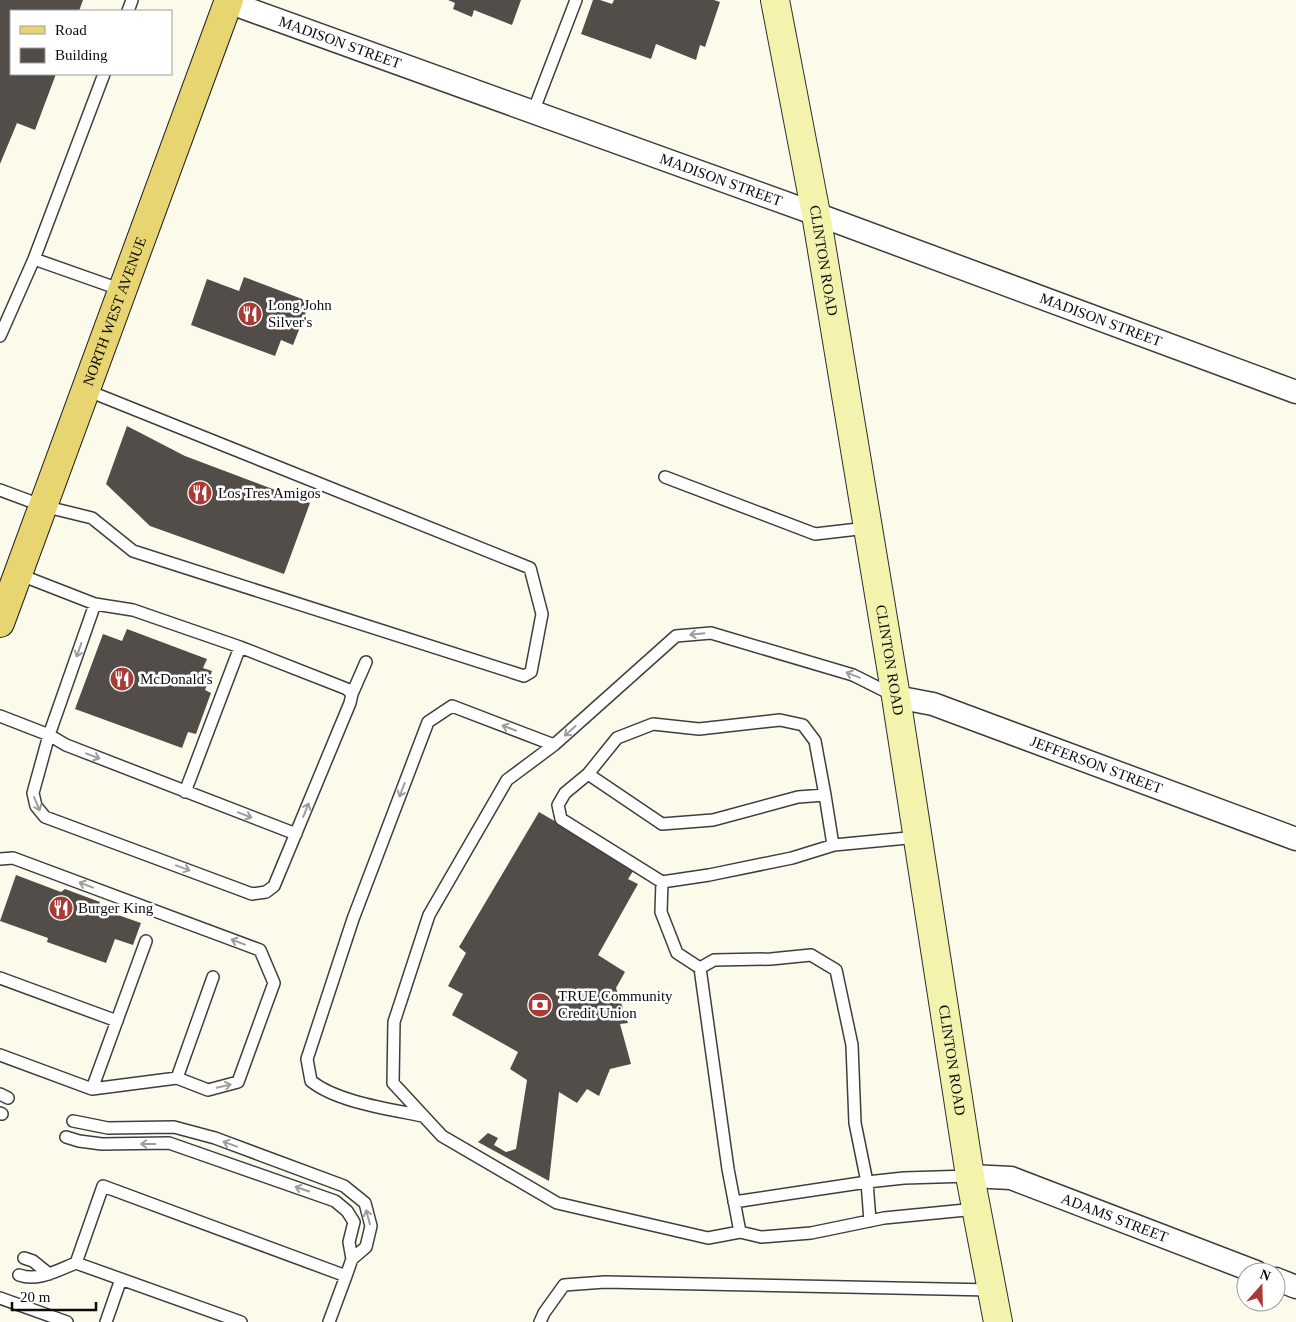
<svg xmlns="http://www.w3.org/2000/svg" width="1296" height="1322" font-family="Georgia,serif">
<rect width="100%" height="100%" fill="#fcfbeb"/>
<path fill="#524d49" d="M0,0h83l-4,11h-68v63h45l-21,56 -18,-7 -17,41z
M448,0h73l-9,25 -38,-15 -2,7 -19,-8 2,-6z
M593,0h7l12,4 2,-4h100l6,2 -15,45 -5,-2 -4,15 -40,-16 -5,15 -70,-25z
M244,277l66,25 -17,43 -12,-5 -6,16 -84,-31 16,-46 32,12z
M127,426l58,30 125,47 -26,71 -134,-48 -44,-42z
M127,629l80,30 -4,9 9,3 -7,19 6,3 -15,41 -8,-2 -6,16 -107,-39 28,-75 19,7z
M539,812l96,56 -7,11 10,5 -40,71 27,17 -9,16 12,35 -8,1 11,40 -21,5 -11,27 -12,-7 -10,14 -18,-11 -10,89 -71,-39 10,-9 10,5 -4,7 12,7 10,-3 11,-69 -17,-11 8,-17 -66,-37 11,-21 -15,-8 18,-33 -7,-6z
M16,875l45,17 4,-3 35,13 -2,6 43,15 -8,22 -18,-6 -9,24 -59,-21 1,-4 -48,-17z"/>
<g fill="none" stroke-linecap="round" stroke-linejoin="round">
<defs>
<path id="service" d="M128,11l4,-11
M533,112l43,-112
M34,259l88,31
M0,336l34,-77 70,-185
M665,477l150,57 52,-6
M0,490l43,16 49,12 41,33 391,125 7,-4 11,-58 -12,-46 -444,-178
M18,574l77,30 38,6 107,37 107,42 5,5 -2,9 -76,183 -8,6 -14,2 -207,-77 -9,-11 -3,-13 16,-58 46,-131
M352,694l14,-32
M0,716l49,19 17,10 230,89
M588,774l-23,19 -7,12 3,14 101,63
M185,792l55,-145
M825,795l-10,-54 -12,-16 -23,-5 -81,9 -46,-5 -36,14 -29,36 74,50 51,-4 85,-23 27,-2 8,50
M0,859l13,-1 247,92 14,33 -36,99 -30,8 -31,-12
M700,968l-23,-15 -16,-41 1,-30 47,-7 83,-17 42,-13 84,-8
M0,978l117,43
M0,1055l92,34 85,-11 36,-101
M92,1089l54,-148
M0,1094l8,4
M0,1113l2,1
M423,1116c-34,-7 -86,-14 -112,-35l-4,-22 46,-140 75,-197 24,-16 102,39
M73,1121l35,7 66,-1 41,11 129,48 21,17 6,23 -5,21 -14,12 -6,17
M66,1137l13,4 23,3 67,-1 166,58 12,10 7,11 -5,20 3,17
M970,1176l-66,2 -37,4 -12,-59 -3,-78 -16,-75 -25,-15 -40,4 -57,1 -14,8 28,201 12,63 21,5 50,-4 73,-15 92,-9
M734,1202l133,-20 3,39
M740,1232l-32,6 -151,-35 -115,-67 -49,-53 1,-61 35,-107 78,-135 47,-35 122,-109 35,-3 142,42 40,20
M24,1258l9,3 16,13
M19,1275c19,7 39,-5 57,-12
M0,1298l67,24
M106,1322l15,-43
M241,1322l-165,-59 27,-77 243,90 -17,46
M540,1322l4,-9 20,-28 41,-3 386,8"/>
<g id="minor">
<path id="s1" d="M228,2l588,212 480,178"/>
<path id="s2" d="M896,697l37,7 363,135"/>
<path id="s3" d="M970,1176l41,2 245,94"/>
<path d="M1276,1279l20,8"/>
</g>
<g id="secondary">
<path id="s4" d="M775,0l41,214 80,483 74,479 28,146"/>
</g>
<g id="primary">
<path id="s5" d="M0,623l229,-623"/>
</g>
</defs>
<use href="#service" stroke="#3e3e3e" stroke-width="14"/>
<use href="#minor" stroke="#3e3e3e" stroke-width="25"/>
<use href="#secondary" stroke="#2d2d2d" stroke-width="30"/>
<use href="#primary" stroke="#1c1c1c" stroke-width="30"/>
<use href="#service" stroke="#fff" stroke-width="11"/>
<use href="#minor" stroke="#fff" stroke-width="22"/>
<use href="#secondary" stroke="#f4f3ae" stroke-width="28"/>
<use href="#primary" stroke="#e7d571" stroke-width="28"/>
</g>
<defs><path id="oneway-shaft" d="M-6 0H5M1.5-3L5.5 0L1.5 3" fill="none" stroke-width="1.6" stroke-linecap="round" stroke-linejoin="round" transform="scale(1.25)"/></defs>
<g stroke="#9d9d9d">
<use href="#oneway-shaft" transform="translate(697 634) rotate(174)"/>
<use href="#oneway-shaft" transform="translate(79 650) rotate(109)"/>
<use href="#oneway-shaft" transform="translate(853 675) rotate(-158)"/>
<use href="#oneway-shaft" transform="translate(509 728) rotate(-159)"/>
<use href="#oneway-shaft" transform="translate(570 731) rotate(138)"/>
<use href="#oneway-shaft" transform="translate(93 756) rotate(21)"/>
<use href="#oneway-shaft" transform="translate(402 790) rotate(111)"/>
<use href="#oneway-shaft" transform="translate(37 804) rotate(67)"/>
<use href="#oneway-shaft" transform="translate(306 810) rotate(-68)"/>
<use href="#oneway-shaft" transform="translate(245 815) rotate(21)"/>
<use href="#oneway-shaft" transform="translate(183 868) rotate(20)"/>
<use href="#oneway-shaft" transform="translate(86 885) rotate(-159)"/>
<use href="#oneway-shaft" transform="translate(238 942) rotate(-159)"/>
<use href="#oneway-shaft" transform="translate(224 1086) rotate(-14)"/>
<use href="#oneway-shaft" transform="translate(148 1144) rotate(180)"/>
<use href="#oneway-shaft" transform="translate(230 1144) rotate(-160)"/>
<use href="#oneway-shaft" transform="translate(302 1189) rotate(-161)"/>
<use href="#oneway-shaft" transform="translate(368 1217) rotate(-105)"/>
</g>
<defs>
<symbol id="restaurant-disc" viewBox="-11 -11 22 22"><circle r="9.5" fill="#a83b35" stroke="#fff"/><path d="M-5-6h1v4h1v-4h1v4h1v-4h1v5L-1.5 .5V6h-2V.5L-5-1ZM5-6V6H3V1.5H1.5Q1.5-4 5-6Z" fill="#fff"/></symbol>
<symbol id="bank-disc" viewBox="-11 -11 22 22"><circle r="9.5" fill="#a83b35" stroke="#fff"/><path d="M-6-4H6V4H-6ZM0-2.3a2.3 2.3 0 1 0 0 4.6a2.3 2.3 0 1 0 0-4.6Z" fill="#fff"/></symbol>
</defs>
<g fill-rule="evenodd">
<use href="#restaurant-disc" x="236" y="300" width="28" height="28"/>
<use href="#restaurant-disc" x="186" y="479" width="28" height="28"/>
<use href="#restaurant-disc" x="108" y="665" width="28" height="28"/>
<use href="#restaurant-disc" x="47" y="894" width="28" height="28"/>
<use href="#bank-disc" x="526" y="991" width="28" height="28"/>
</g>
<g text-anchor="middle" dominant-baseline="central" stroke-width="5" stroke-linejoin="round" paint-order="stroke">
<g font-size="15" fill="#0b0b0b" stroke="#fff">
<text stroke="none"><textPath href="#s1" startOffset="119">MADISON STREET</textPath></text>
<text stroke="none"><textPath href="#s1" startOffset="524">MADISON STREET</textPath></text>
<text stroke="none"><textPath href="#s4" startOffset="265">CLINTON ROAD</textPath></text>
<text stroke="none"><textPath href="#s5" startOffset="332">NORTH WEST AVENUE</textPath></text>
<text stroke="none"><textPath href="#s1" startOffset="929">MADISON STREET</textPath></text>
<text stroke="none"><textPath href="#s4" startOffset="670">CLINTON ROAD</textPath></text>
<text stroke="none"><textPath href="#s2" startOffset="212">JEFFERSON STREET</textPath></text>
<text stroke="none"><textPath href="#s4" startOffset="1075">CLINTON ROAD</textPath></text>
<text stroke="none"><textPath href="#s3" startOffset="152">ADAMS STREET</textPath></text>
</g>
<g font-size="15" fill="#0b0b0b" stroke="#fff" text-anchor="start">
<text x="268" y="305">Long John<tspan x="268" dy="17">Silver's</tspan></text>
<text x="218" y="493">Los Tres Amigos</text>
<text x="140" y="679">McDonald's</text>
<text x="78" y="908">Burger King</text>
<text x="558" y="996">TRUE Community<tspan x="558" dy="17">Credit Union</tspan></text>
</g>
</g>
<rect x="10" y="10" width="162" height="65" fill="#ffffff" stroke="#9d9d9d"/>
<rect x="20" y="26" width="25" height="8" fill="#e7d571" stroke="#9d9d9d"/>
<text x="55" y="35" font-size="15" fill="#0b0b0b">Road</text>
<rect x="20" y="48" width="25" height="15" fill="#524d49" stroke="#9d9d9d"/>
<text x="55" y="60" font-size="15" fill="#0b0b0b">Building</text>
<g transform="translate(1261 1287) rotate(20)"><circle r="24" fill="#ffffff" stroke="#9d9d9d"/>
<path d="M0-4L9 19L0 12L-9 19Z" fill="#a83b35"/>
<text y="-8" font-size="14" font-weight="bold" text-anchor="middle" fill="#0b0b0b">N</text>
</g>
<path d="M12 1302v8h84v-8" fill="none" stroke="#0b0b0b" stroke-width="2.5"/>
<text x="20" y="1302" font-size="15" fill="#0b0b0b" stroke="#ffffff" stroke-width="4" paint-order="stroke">20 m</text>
</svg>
